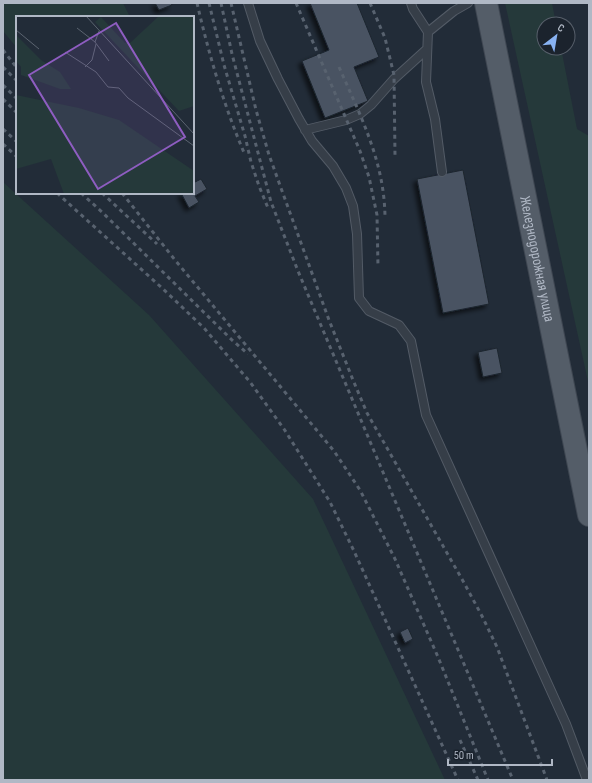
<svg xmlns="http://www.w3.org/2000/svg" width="592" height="783" font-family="'Sofia Sans Condensed',sans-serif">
<defs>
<filter id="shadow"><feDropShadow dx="-3.5" dy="3.5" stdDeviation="2" flood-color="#0009"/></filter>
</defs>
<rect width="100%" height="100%" fill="#222c38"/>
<path fill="#25393a" d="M3,3h120l7,14h-113v31l-14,-17z
M505,3h47l4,21h-12v24h17l16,81 12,7v250z
M3,182l146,133 164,184 132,281h-442z"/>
<path fill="#485362" stroke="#1d252f" filter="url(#shadow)" d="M155,3h16l1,2 -13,5z
M310,3h47l22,54 -25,10 14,34 -43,17 -23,-57 27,-11z
M463,170l26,134 -46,9 -26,-134z
M201,179l6,10 -12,7 4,6 -10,6 -8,-15h12v-10z
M497,348l5,25 -19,4 -5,-25z
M408,628l5,11 -8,4 -5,-11z"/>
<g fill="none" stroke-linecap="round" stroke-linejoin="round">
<defs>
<path id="lane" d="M248,3l12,38 18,38 21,40 13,22 21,25 13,22 7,18 4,28 2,64 10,13 30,14 12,16 15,74 140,309 21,56
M411,3l2,6 15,23
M305,130l41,-10 14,-6 11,-9 23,-26 33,-30
M442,172l-7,-53 -9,-37 2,-50 26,-21 14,-8"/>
<g id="primary">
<path id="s1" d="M486,3l103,512"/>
</g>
</defs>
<use href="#lane" stroke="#535b66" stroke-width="10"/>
<use href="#primary" stroke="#3f4752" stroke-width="24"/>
<use href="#lane" stroke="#363e48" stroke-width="8"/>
<use href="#primary" stroke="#545d68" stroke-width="22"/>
<path stroke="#58626f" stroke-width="3" stroke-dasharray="4 4" stroke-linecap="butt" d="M197,3c12,52 27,103 48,152
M209,3l15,62 21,71 6,26 8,24 9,22
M221,3l11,51 39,148 27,69 215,509
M231,3l25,107 13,45 60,165 24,60 14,33 96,168 19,35 15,31 50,133
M296,3l64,148 9,26 8,38 1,52
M370,3l15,35 9,37 1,81
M3,50l14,18
M3,67l14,14
M339,67c22,50 46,96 46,152
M3,85l14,14
M3,99l14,14
M3,129l14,13
M3,144l14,13
M57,193l105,95 42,40 46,54 34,47 46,73 24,49 104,229
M81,193l21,19 130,128 16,14
M102,193l55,51
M122,193l53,67 159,191 26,39 35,69 43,98 50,123
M460,740l18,40"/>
</g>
<g text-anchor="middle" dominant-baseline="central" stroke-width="3" stroke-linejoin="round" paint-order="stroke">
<g font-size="15" fill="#b0b8c5" stroke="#1b232d">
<text stroke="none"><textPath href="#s1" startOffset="261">Железнодорожная улица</textPath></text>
</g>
</g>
<g transform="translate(16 16)">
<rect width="178" height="178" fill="#222c38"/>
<path d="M143,0h35v90l-15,5 -84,-89 6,-5 24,26h5zM0,19l25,25 19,12 11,17h-11l-39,-14v-8l-5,-6zM0,79l63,13 40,12 75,51v23h-130l-13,-35 -35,10z" fill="#25393a"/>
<path fill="none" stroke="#5b6470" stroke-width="1" d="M70,0l108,118M61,12l18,14M0,14l23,19M83,15l-4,11 14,19M49,36l31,20 12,15 11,1 9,10 66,48M69,51l7,-7 4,-16"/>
<path fill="#8e5dc1" fill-opacity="0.15" stroke="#8e5dc1" stroke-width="2" d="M100,7l69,114 -87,52 -69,-114z"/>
<rect width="178" height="178" fill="none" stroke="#b0b8c5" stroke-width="2"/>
</g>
<rect width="592" height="783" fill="none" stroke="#b0b8c5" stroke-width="8"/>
<g transform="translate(556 36) rotate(31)"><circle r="19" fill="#1b232d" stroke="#575f6a"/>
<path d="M0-3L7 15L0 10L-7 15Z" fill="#88b2f2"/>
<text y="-6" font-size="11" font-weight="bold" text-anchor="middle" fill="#b0b8c5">С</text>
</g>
<path d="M448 759v6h104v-6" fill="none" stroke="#b0b8c5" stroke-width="2"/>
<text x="454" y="759" font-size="12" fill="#b0b8c5" stroke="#1b232d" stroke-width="3" paint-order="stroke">50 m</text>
</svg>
